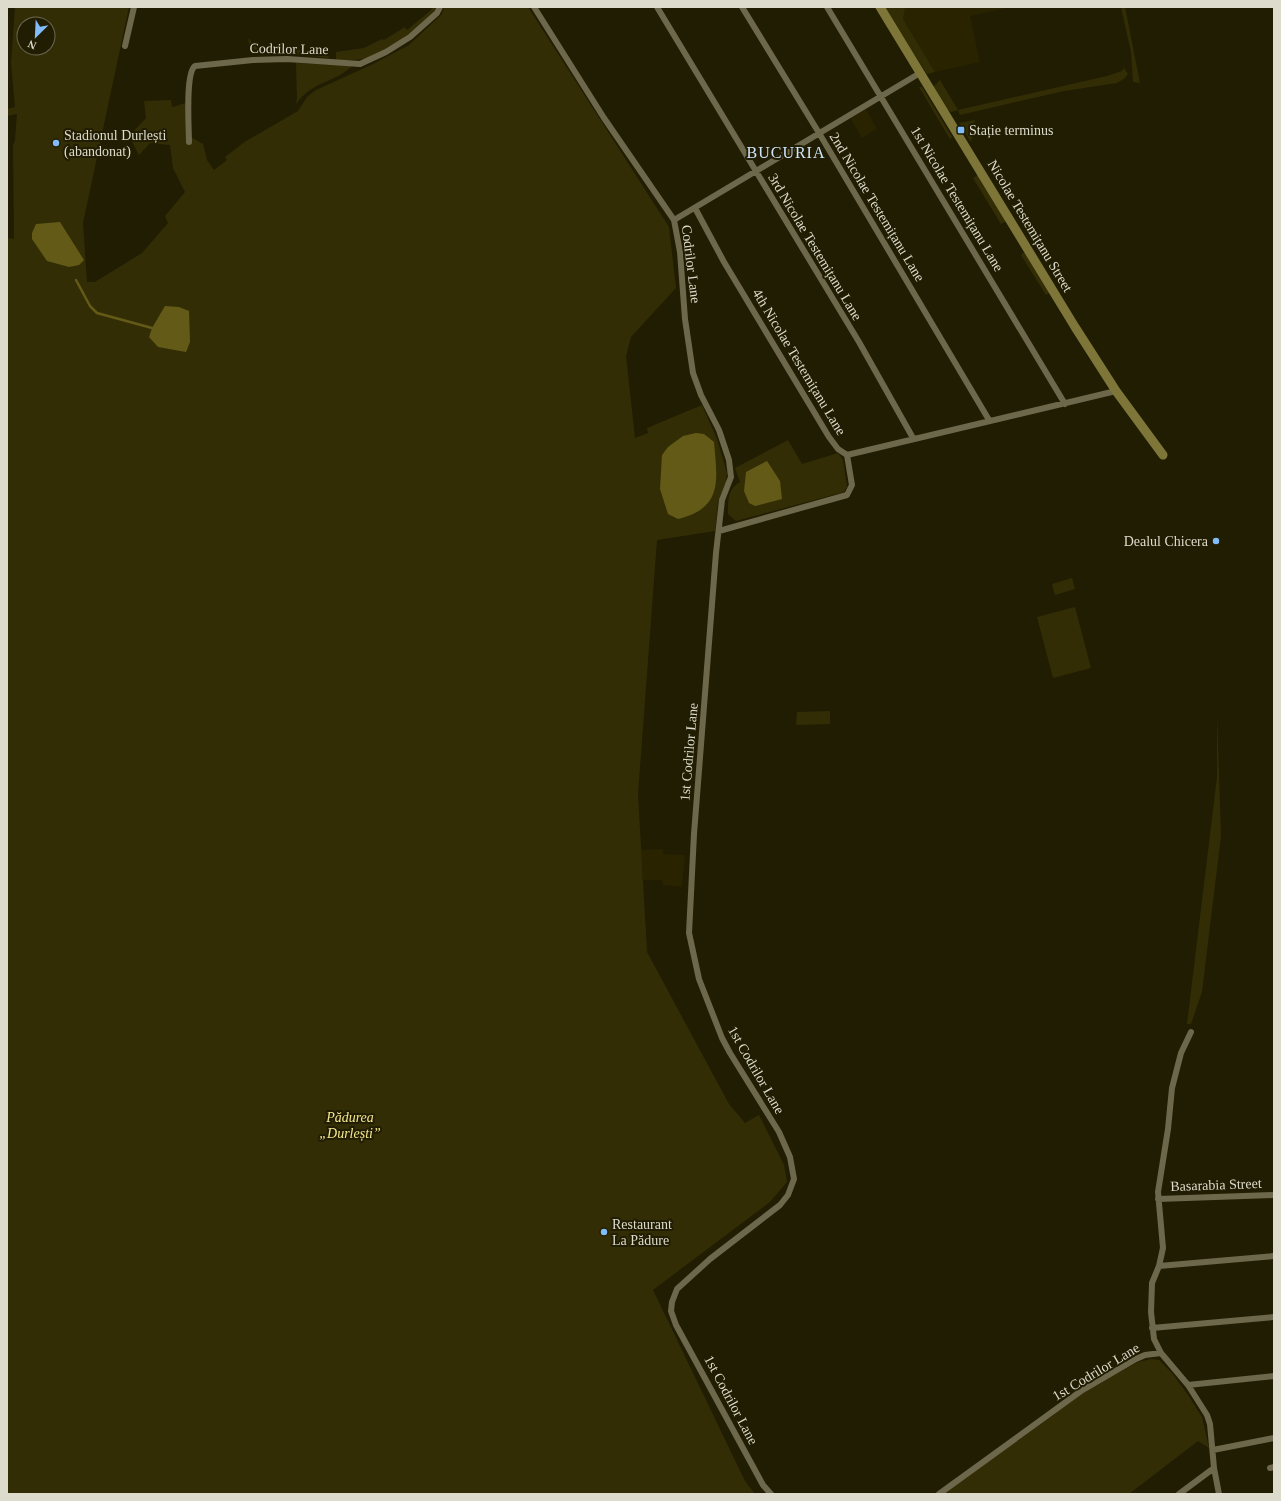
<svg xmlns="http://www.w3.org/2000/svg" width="1281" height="1501" font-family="Georgia,serif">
<rect width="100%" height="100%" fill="#211d03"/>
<path fill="#292300" d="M889,7h122l-41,9 10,46 -45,10 -32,-53z
M866,109l11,20 -15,9 -12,-20z
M663,849v5l22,1 -3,32 -19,-2 -1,-5h-19l-2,-30z"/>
<path fill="#332d05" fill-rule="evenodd" d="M15,7h114l-46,216 4,59h8l47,-29 26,-30 -3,-7 20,-24 -12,-24 -3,-23 -20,-2 -11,12 -10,-19 17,-18 -2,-17 27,-1 1,7c7,-1 12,-5 20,-4l-2,5 1,29 12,7 4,16 7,10 13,-10 -2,-3 21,-16 52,-30 9,-14 9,-7 55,-25 38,-20 33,-31 2,-7h84l141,220 7,61 -45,49 -5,19 9,82 13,-5 -1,-5 55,-23 15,34 10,34 -1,9 -8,20 -3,29 -58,9 -19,254 9,158 82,152 16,19 14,-8 25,50 3,17 -17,20 -117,88 92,191 10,13h-748v-1256l7,1 -1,-93 2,-6 2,-26 -10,2v-7l8,-2 -4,-44zM24,24h24v24h-24z
M433,7h4c-7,16 -50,45 -67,50 -11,4 -23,3 -34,3v-8l28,-4 18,-9 2,1 21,-13 2,3 23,-19z
M884,7h21l-2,12 32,53 -8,2z
M1121,7h4l15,76 -7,-1 -2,-30z
M248,38l7,7 73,8 1,5 -79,-9z
M296,63l56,3c-19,18 -39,14 -57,39l2,-6z
M1124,68l4,6 -3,4 -8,5 -53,8 -104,24 -2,-5 -7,2 -4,-2 -14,-23 7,-7 18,30 149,-34 15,-5z
M919,87h3l30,50 -2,2z
M975,120l-4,22 -12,-19z
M978,175l28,46 -5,3 -28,-46z
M1024,252l25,41 -3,2 -25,-40z
M788,440l14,24 36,-11 5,7 4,27 -3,5 -108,29 -8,-7c0,-12 -1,-25 12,-32l-5,-14z
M1072,578l3,11 -20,6 -3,-11z
M1075,607l16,61 -38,10 -16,-61z
M830,711v13l-34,1 1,-13z
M1217,713l4,123 -19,156 -11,32h-4l30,-247z
M1151,1359l8,1 13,13 16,22 14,22 7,31 -11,-7 -69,53h-185l146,-106 48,-26z"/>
<path fill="#645a18" d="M60,222l24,38 -5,5 -10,2 -22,-6 -15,-22v-6l4,-9z
M165,306l14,1 10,4 1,31 -4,10 -28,-5 -9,-10 3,-9z
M696,433l8,1 10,8c3,37 10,66 -36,77l-10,-5 -8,-25 2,-34 6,-8 15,-11z
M767,461l13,20 2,18 -27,7 -6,-3 -5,-12 2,-19z"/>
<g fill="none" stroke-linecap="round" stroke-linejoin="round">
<path stroke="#645a18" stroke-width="2.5" d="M76,280l14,26 7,7 55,15"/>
<path stroke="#6d684b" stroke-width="6" d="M534,7l70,111 70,102 6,32 5,67 8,54 8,22 18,35 10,30 2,17 -9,23 -6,53 -22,281 -5,99 10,46 23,59 8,15 49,79 11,25 4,22 -6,16 -8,10 -70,54 -33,30 -5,13 -1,9 5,14 87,160 8,9
M657,7l202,335 54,96
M742,7l77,126 170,287
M827,7l238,397
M125,46l9,-39
M189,142c0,-13 -4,-69 6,-76l58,-6 34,-1 73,5 26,-12 24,-15 27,-24 3,-6
M695,208l29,54 105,175 9,12 9,6
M674,220l246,-147
M847,455l269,-64
M719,531l128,-36 5,-10 -5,-30
M1158,1199l116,-4
M1159,1266l115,-10
M1152,1328l122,-11
M1161,1353l-7,-14 -3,-27 1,-29 7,-17 4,-18 -5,-56 10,-63 4,-41 9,-35 10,-21
M1188,1385l86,-9
M1213,1450l61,-12
M1270,1468l4,-1
M939,1494l142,-103 55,-32 9,-4 16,-2 27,32 19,30 3,9 4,44 5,26
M1179,1494l35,-26"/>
<path stroke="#7e7639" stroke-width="9" d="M880,7l195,320 41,64 47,64"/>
</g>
<g fill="#82bcfa" stroke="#211d03" stroke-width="1.5">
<rect x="957" y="126" width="8" height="8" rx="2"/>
<circle cx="56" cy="143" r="4"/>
<circle cx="1216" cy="541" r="4"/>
<circle cx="604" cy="1232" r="4"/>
</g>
<g text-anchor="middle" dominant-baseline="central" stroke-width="4" stroke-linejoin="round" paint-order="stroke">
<g font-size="14" fill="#dddbcb" stroke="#211d03">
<text transform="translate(289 49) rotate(1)">Codrilor Lane</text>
<text transform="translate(957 199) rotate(59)">1st Nicolae Testemițanu Lane</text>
<text transform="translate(877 207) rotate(59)">2nd Nicolae Testemițanu Lane</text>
<text transform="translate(1030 226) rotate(59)">Nicolae Testemițanu Street</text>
<text transform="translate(815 247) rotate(59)">3rd Nicolae Testemițanu Lane</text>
<text transform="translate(691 264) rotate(83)">Codrilor Lane</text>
<text transform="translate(799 362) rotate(59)">4th Nicolae Testemițanu Lane</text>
<text transform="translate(689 752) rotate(-85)">1st Codrilor Lane</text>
<text transform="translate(756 1070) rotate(60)">1st Codrilor Lane</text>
<text transform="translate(1216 1185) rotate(-2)">Basarabia Street</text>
<text transform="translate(1096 1372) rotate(-31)">1st Codrilor Lane</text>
<text transform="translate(731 1400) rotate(62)">1st Codrilor Lane</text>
</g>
<g font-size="14" fill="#dddbcb" stroke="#211d03" text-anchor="start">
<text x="969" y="130">Stație terminus</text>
<text x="64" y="135">Stadionul Durlești<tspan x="64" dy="16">(abandonat)</tspan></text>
<text x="1208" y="541" text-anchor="end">Dealul Chicera</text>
<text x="612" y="1224">Restaurant<tspan x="612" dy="16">La Pădure</tspan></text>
</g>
<g font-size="14" font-style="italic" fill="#f4e68a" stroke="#211d03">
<text x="350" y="1117">Pădurea<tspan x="350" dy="16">„Durlești”</tspan></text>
</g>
<g font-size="16" letter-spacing="1" fill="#d0e6fe" stroke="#211d03">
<text x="786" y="152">BUCURIA</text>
</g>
</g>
<rect width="1281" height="1501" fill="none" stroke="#dddbcb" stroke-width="16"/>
<g transform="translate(36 36) rotate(204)"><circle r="19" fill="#211d03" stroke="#6c6953"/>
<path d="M0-3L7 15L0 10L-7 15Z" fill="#82bcfa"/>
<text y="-6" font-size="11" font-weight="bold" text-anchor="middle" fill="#dddbcb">N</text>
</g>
</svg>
